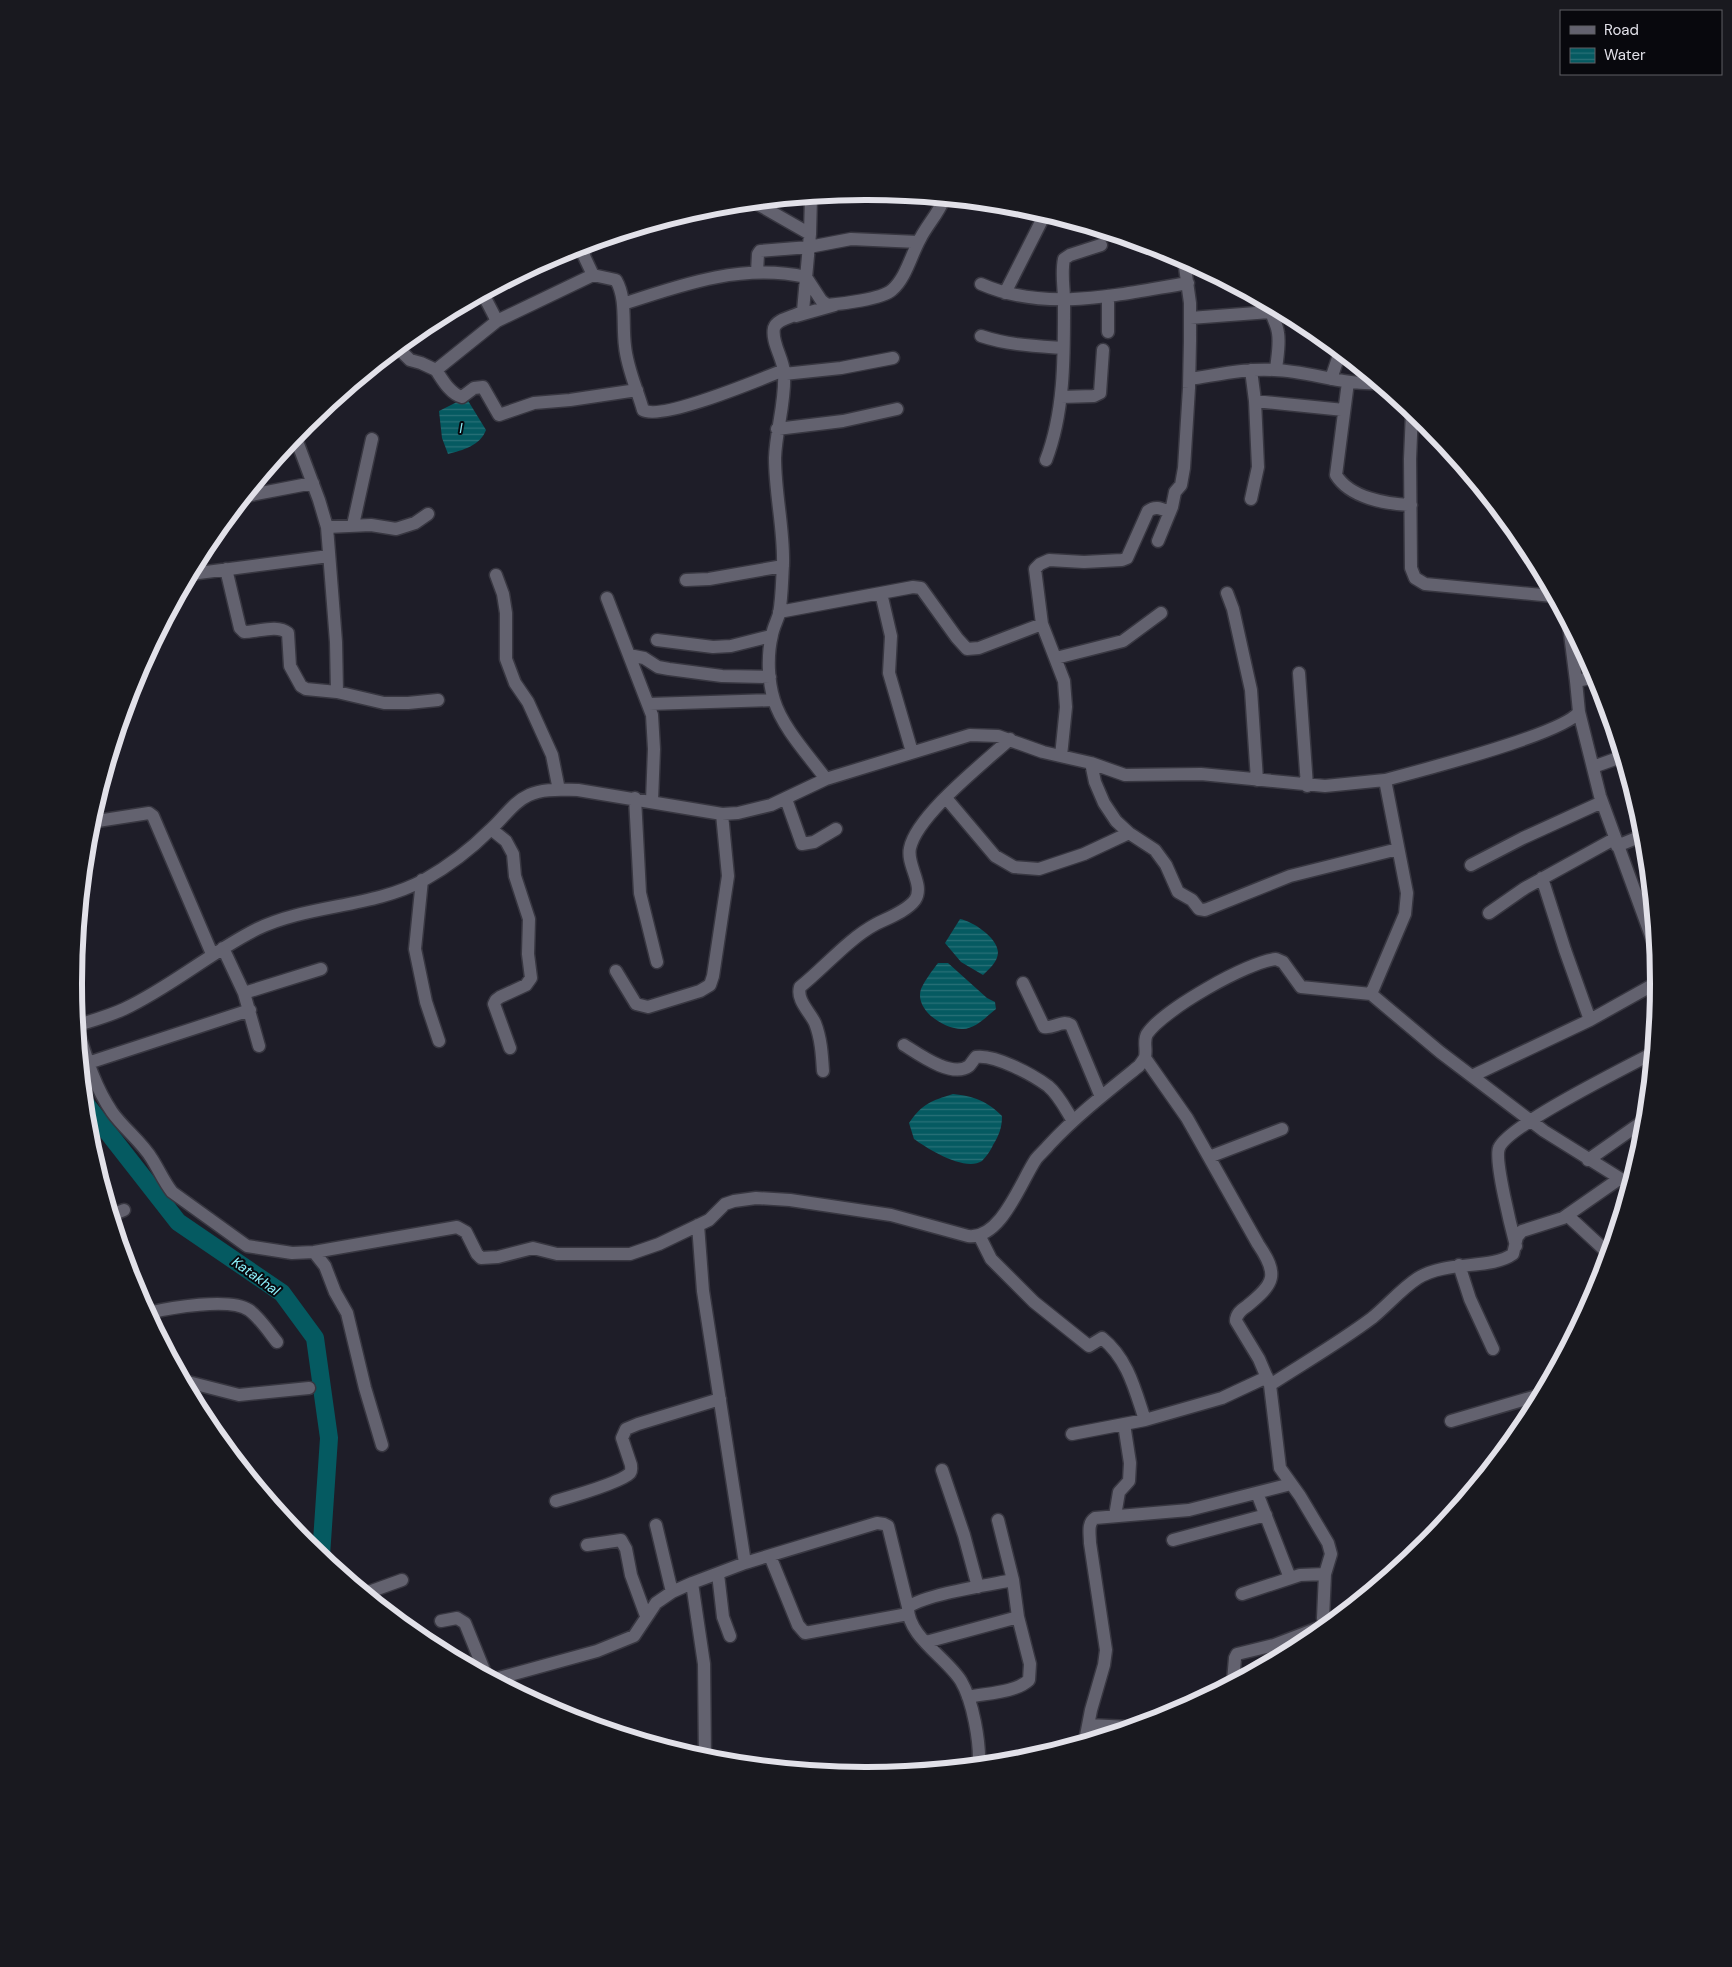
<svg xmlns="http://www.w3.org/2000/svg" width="1732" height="1967" font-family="'DM Sans',sans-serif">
<defs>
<pattern id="water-rules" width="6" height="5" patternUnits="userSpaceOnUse" patternTransform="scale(1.25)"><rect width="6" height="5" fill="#055a61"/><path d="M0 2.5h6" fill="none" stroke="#297178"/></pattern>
</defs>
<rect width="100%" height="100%" fill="#1e1d28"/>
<path fill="url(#water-rules)" d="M467,399l19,31c-6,16 -23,20 -38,24l-6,-16 -3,-27 22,-11z
M960,919c12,2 37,18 38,33 0,10 -9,17 -15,23l-22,-13 -16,-19z
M938,963h10l39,35 8,4 1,7c-9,7 -21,20 -33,20 -18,1 -49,-19 -42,-40 4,-9 11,-18 17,-26z
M953,1094c21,2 34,7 49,22 0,12 -3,19 -9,29 -2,5 -7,12 -11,16 -17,11 -54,-12 -68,-22l-5,-16c14,-20 22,-22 44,-29z"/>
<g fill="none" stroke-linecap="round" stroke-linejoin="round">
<path stroke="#055a61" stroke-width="18" d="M85,1103l93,119 104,71 33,45 14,100 -8,118"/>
<defs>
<path id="minor" d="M811,197l-1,37 -7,77c-8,6 -26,7 -29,17 -3,14 9,30 10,44 2,29 -8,57 -9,86 0,36 9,71 8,106 -1,16 -1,34 -4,50 -2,7 -6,14 -7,21 -5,20 -4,46 2,65 8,27 35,56 52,79
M754,202l56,32
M585,245l-1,11 9,19 23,5c11,19 6,44 9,66 2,22 12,43 18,64 19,11 118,-31 141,-40
M757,272l1,-18 2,-3 49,-4 42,-8 67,3
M981,284c66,29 139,10 207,-1
M1005,293l40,-79
M483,294l14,27
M1108,296v36
M623,304c60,-20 120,-41 183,-27l15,23 6,5c14,-1 55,-6 65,-15 14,-12 19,-35 28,-51 7,-14 18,-25 24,-40
M1270,305c0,10 7,18 8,28 2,12 -1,25 -2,37
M796,316l39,-11
M1190,318l80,-6
M981,336c27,9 53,10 82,12
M398,348l12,12 11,3 15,7 61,-49 96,-46
M436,370c6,9 14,24 26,27l12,-9 9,-1 16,28 35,-12 36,-3 67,-10
M784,374l57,-6 52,-10
M1190,379c27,-4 56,-11 84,-9 35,1 68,15 103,13
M1331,379l9,-27
M1348,382l-12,93c14,23 50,29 75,30
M1061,397l33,-1 6,-3 3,-43
M1255,401l89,9
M1412,412l-2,47 1,109 4,10 10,6 128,12
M777,429l66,-8 54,-12
M295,436l24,64 8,27 9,115 1,50
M1046,460c19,-49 18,-106 18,-159 0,-14 -3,-28 0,-42l6,-4 31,-10
M246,496l67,-13
M1251,499l7,-32 -3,-66 -4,-31
M353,525l19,-86
M327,527l44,-2 25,4 19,-6 13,-9
M1158,541l14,-34 3,-15 6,-7 3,-17 5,-80 1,-47v-38l-6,-43
M226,569l14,59 4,4c14,0 33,-8 44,1l2,33 11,20 5,3 31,3 47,11h24l30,-3
M191,574l138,-18
M496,575l7,19 3,19v46l9,24 13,19 24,53 7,35
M686,580l23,-1 74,-13
M881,593l10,43 -2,37 23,79
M1227,593l6,16 18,81 6,90
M607,598l45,117 2,34 -2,52
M779,612l134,-25 8,1 36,50 10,11 12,-1 63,-24
M1569,626l7,55 20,-4
M657,640l56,7 18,-1 40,-10
M629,655l15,3 14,9 11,2 53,7 48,1
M1056,658l67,-17 38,-28
M1299,673l8,113
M1576,681l3,31c-16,22 -160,59 -194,68l22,113 -2,21 -34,80 69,58 104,79 85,53
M649,704l125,-4
M1579,712l21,84 54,148
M1061,756l5,-49 -2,-26 -22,-57 -7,-55 5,-5 9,-4 35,2 38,-2 5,-2 21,-47c8,-6 14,-2 22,1
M1091,763l4,19 9,21 12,18 13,12 26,17 11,15 12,27 14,8 7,9 6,1 85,-34 108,-27
M1593,767l28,-10
M635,798l5,95 17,69
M946,798l49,58 19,11 25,2 45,-15 45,-21
M786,799l16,45 12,-2 22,-13
M91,822l58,-9 4,3 59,138
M491,829l15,12 7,13 2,22 14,43 -1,35 3,24 -5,7 -26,12 -4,3 -2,4 16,44
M1617,846l27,-11
M1471,865l52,-27 79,-36
M1542,878l23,72 25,70
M422,880l-7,69 11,53 13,39
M1489,913l36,-25 89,-49
M223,948l21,45 15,53
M616,971l20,33 12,3 52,-16 10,-6 3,-9 15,-100 -6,-62
M1023,983l21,44c10,2 18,-8 27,-2l30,72
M244,993l77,-24
M78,1025c16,-5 31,-9 46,-16 47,-22 87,-57 133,-80 52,-25 115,-21 167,-49 23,-13 47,-31 66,-50 13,-11 23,-28 39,-35 15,-7 33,-5 49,-5l144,24 16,-1 33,-8 55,-26 144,-44 28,1 45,16 48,11 34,12 76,-1 124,12 60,-6
M78,1031c9,29 17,56 34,81 12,17 30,30 40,47 7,11 12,23 20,33l75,54 45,7 22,-1 143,-25 9,5 11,22 4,4 17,-1 35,-9 24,6h73l29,-10 50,-24 16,-16 9,-3 22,-3 34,2 101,15 77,21c33,4 53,-55 68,-77 4,-5 9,-9 13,-14 27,-29 59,-54 90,-79 2,-3 5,-6 6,-9 2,-8 -2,-16 2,-23 16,-24 100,-72 129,-75l7,3 18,25 70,7
M904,1045c13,8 48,34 65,21 2,-2 5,-7 7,-9 19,-3 57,18 72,29 11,9 18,24 25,35
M1145,1058l42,60 71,126c21,31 17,39 -11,62 -6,4 -11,8 -11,15l23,38 11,26 10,83 20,28 28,47 3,11 -6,20 -2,44 3,8
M88,1063l162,-53
M823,1071c-1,-16 -2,-33 -8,-48 -5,-11 -19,-23 -15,-36 25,-20 48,-48 76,-63 12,-6 31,-13 39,-24 10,-15 -9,-35 -5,-52 7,-33 74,-85 100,-109
M1472,1076l118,-56 68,-38
M1209,1157l73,-28
M1588,1160l57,-40
M112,1215l12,-5
M1567,1215l41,38
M698,1225l5,66 42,272
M979,1235l12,24 43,43 55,44 13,-8c26,21 33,52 43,82
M1516,1246c-4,-15 -22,-86 -17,-98 8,-22 126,-80 152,-94
M314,1252l11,14 10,26 12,21 18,75 17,57
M1459,1265l11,34 23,50
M148,1313c21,-5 82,-16 101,-3 10,7 20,22 28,32
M184,1381l55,14 70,-7
M1270,1385c34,-22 70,-43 102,-67 16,-13 29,-29 46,-40 29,-18 73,-8 95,-24l4,-17 5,-6 41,-13 56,-39
M1451,1421l89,-26
M1072,1434l73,-14 77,-22 45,-21
M942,1470l22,65 14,52
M1257,1493l33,85
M556,1501c14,-4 66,-19 74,-28 2,-3 1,-4 1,-8l-9,-27 4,-9 12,-5 82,-25
M1115,1516l4,-24 10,-11 1,-18 -6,-39
M656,1525l16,67
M1173,1540l93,-25
M587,1545l34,-5 5,9 5,26 15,41
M770,1556l28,69 7,8 103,-19
M718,1574l5,43 7,19
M692,1583l12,81 1,95
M366,1593l36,-13
M1242,1594l58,-19 25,-1
M441,1621l16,-3 8,5 21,52
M926,1642l92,-25 -5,-37 -15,-60
M495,1679l102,-28 37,-15 22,-33 16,-11 20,-9 53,-20 132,-40 7,1 4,2 20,81
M1233,1681l2,-23 2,-4 37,-9 52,-20
M968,1697c18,-4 47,-4 61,-17l1,-16 -12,-47
M1088,1725l42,2
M1085,1741l6,-31 13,-45 2,-15 -16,-107c0,-9 -3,-20 5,-25l94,-8 102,-26
M979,1765c1,-23 -6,-64 -18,-84 -14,-23 -54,-45 -53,-74 19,-13 80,-22 105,-27"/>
</defs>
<use href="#minor" stroke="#383741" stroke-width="15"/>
<use href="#minor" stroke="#63626f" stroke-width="12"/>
</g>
<g text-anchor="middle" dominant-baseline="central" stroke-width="4" stroke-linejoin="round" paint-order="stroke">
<g font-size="14" font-style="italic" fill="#8df2fc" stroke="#08080d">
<text x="461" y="428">I</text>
<text transform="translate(256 1276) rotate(36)">Katakhal</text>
</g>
</g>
<path d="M0 0H1732V1967H0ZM865 200H867A783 783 0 0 1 1650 983V984A783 783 0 0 1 867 1767H865A783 783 0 0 1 82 984V983A783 783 0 0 1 865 200Z" fill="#19191f" fill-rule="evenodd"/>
<path fill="none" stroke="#e2e1e9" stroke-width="6" d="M865 200H867A783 783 0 0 1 1650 983V984A783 783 0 0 1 867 1767H865A783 783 0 0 1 82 984V983A783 783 0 0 1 865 200Z"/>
<rect x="1560" y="10" width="162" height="65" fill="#08080d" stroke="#5f5f65"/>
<rect x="1570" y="26" width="25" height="8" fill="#63626f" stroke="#5f5f65"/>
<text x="1604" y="35" font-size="15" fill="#e2e1e9">Road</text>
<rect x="1570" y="48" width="25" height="15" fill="url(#water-rules)" stroke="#5f5f65"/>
<text x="1604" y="60" font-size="15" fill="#e2e1e9">Water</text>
</svg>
